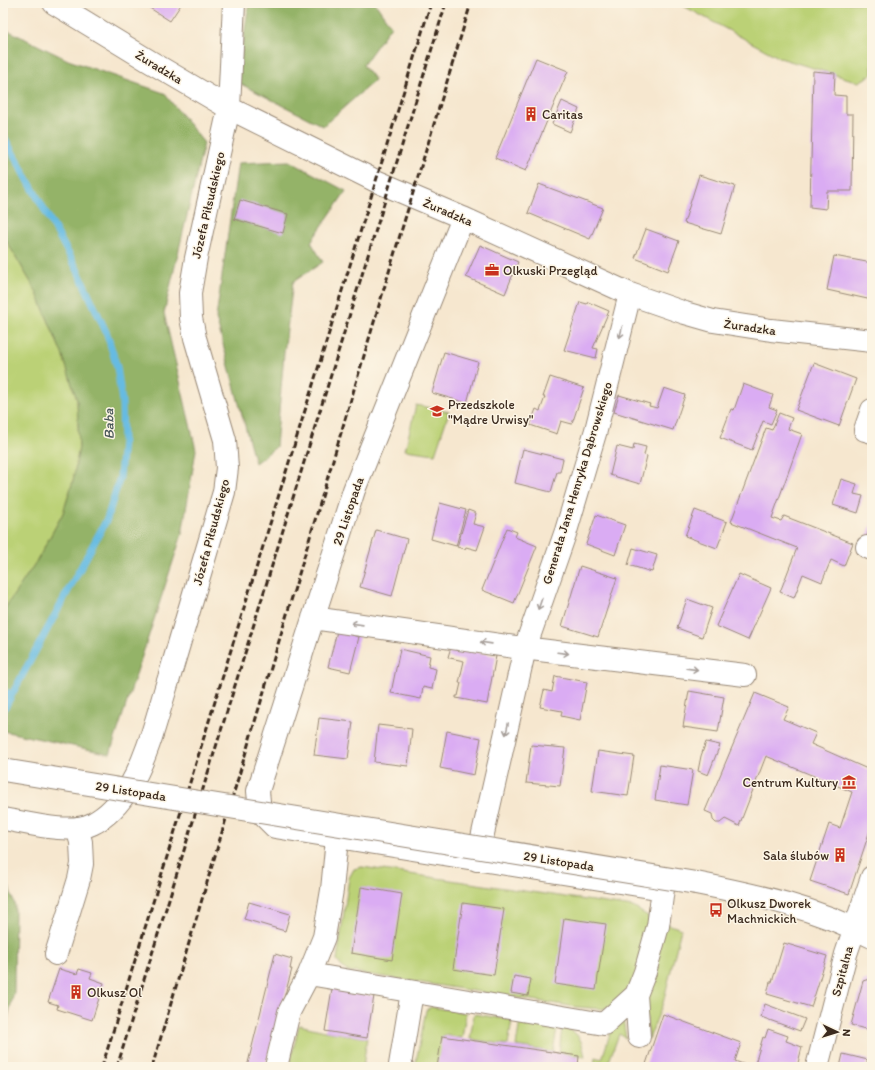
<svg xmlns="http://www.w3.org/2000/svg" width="875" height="1070" font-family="Itim,sans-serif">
<rect width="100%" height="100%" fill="#fcf5e5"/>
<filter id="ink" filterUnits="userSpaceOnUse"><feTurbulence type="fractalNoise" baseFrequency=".025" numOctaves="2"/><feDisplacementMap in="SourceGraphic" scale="8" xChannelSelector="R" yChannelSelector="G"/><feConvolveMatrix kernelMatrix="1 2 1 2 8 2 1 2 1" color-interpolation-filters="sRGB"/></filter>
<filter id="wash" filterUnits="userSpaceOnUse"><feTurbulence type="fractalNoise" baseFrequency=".012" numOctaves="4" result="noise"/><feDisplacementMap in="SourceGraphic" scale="16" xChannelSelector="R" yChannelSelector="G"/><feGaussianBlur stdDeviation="0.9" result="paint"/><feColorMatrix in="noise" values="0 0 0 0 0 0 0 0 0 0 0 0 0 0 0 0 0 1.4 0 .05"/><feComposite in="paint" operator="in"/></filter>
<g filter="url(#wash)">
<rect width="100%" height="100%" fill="#f6e7cf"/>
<path fill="#bbd176" stroke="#7b7e4a" d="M678,3h194v71l-13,8 -79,-24z
M3,235l33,56 27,65 14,44 2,47 -6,34 -10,32 -25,46 -35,52z
M416,405l33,7 -14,42 -30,-4z
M362,867l271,40 15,9 3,10 -12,45 -21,33 -15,5 -27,-2 -229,-36 -6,-5 -4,-6 12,-82 5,-9z
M665,923l16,6 -18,74 -14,36 -5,-46z
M431,1007l35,6 -4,25 -18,-3 -5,32h-24l11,-57z
M474,1014l38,6 -4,25 -38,-6z
M623,1019l3,19 -7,-4 -12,33h-13l1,-10 7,2 11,-35z
M520,1021l37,7 -4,24 -37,-6z
M299,1025l26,6 42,7 -4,29h-74z
M562,1028c18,3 20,14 23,29l-26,-4z"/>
<path fill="#94b367" stroke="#686e42" d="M249,3h126l16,23 -28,39 12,15 -52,46 -86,-44z
M3,28l65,32 96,33 40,50 -40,170 32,137 -14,84 -72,220 -107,-23v-120l35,-52 25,-46 10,-32 6,-34 -2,-47 -14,-44 -27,-65 -33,-56z
M289,161l57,30 -35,51 12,20 -30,20 -9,71 -8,94 -21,16 -39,-145 22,-155z
M3,868l12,38 -1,86 -11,46z"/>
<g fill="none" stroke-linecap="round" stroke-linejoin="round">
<path stroke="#66bbe2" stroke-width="7" d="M3,135l74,134 30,65 10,33 5,35 1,39 -3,36 -13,42 -104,192
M3,692l9,2"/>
</g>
<g id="blocks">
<path fill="#daacf3" d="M142,3h40l-12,18z
M536,58l32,13 -42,100 -31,-13z
M813,71l22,2 -1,22 12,1v18h7l-1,77h-25l-1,18 -16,-2z
M562,101l17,8 -9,23 -18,-8z
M699,175l36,11 -14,48 -37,-11z
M539,184l64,24 -13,31 -62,-26z
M240,200l48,14 -5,19 -49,-14z
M646,229l33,12 -11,30 -33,-13z
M480,245l38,17 -13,32 -39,-17z
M834,256l38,7v37l-45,-10z
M580,302l7,2 1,-2 21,9 -16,37 5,1 -2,9 -32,-8z
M444,352l34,10 -11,41 -35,-10z
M814,363l42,16 -17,47 -43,-16z
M550,377l34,11 -12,36 -11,-3 -4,13 -27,-9 6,-16 4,2 5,-14h-2z
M743,384l30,11 -4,12 8,3 -6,14 -8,-3 -11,29 -32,-12 11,-29 3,1z
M664,388l21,7 -12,35 -59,-18 5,-17 31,9 -1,2 8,2z
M779,413l13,5 -4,11 14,5 -30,84 9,3 3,-5 69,27 -9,23 -13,-6 -9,22 -19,-8 -9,24 -14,-6 17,-44 -66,-26 35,-94 6,2z
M634,444l12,3 -2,8 3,1 -7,28 -30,-9 7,-29 16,4z
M523,449l40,10 -3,13h-3l-6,20 -36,-9z
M841,479l16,5 -3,10 9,2 -5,17 -25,-8z
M440,503l26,7 -10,36 -25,-7z
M468,510l8,3 -3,11 12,3 -8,23 -11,-3 -1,2 -8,-2z
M695,510l32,12 -10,26 -32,-12z
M596,515l29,10 -10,30 -29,-11z
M872,521v17l-5,-2z
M507,528l10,4 -2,5 22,9 -23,57 -32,-13z
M376,530l31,9 -15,57 -32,-9z
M633,548l24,7 -5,17 -24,-7z
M580,566l37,12 -19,59 -36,-11z
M739,574l32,14 -23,52 -32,-14z
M687,599l25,9 -10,29 -25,-9z
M337,631l22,6 -9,35 -22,-5z
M451,647l45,9 -9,48 -31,-6v-2h2l3,-13h-2l5,-22 -14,-3 -2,-1z
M400,649l30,7 -2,11 8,2 -4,20 -9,-2 -2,12 -30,-6z
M555,676l32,6 -7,38 -19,-4 1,-5 -22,-4 4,-17 8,2z
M689,691l35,6 -6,35 -35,-5z
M755,693l34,14 -6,12 33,14 -5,11 61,27v53l-23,70 -39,-13 19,-57 11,4 12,-36 -86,-36 -27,70 -14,-7 -5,4h-4l-3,-3 -1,-6 -7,-3z
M319,718l34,4 -5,37 -34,-4z
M378,725l34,4 -4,37 -34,-4z
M447,731l34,7 -7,37 -34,-7z
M706,742l14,3 -12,30 -10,-4 3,-15z
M531,745l34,3 -5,38 -34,-3z
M598,751l36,5 -6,40 -36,-5z
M660,765l33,5 -6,35 -32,-5z
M361,887l41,7 -10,66 -41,-7z
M249,902l41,12 -5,17 -41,-12z
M463,903l41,6 -10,66 -41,-6z
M564,918l42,6 -10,66 -41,-6z
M784,943l43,13 -16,51 -44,-13 3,-12h2z
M275,954l17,5 -2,10h2l-27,98h-18z
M59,969l18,5 2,-5 13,4 -2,5 14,5 -12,37 -35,-11 1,-4 -10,-3z
M514,976l17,3 -3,17 -17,-3z
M872,978v53l-21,-6 12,-44z
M332,989l42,7 -7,42 -42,-7z
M765,1004l40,15 -5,12 -39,-14z
M663,1014l78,29 -6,18 16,6h-106z
M768,1029l20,7 -2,5 16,6 -5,20h-43l9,-30 2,1z
M442,1036l137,20 -1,11h-141z
M843,1054l25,6 -3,7h-25z"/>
</g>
</g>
<g filter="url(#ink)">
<use href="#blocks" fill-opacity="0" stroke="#988876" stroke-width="1"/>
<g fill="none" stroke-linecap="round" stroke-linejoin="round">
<defs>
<path id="minor" d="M54,3l95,58 80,47 147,73 87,37 167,76 55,19 28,8 58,9 101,11
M872,410l-7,20 7,2
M867,547l5,2
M313,618l202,29 230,28
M3,819c25,4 67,16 89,5 16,-8 29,-23 38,-38 19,-32 28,-74 39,-108 18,-62 37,-124 55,-186l3,-24 -2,-28 -30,-102 -4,-20 -1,-25 6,-35 33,-150 5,-105
M477,860l48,-212 41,-117 30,-101 34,-136
M696,883c60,12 121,25 176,54
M56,954l23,-75 3,-15 -1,-22 -4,-14
M309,974l295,50 32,-29 9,-23 13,-46 5,-37 -388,-62 -15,-15 -2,-21 96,-301 109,-272
M636,995l3,42
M276,1067l13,-55 20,-38 15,-37 8,-47 5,-52
M402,1067l-2,-2 12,-73
M817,1067l29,-113 26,-77"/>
</defs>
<use href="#minor" stroke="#988876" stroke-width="24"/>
<use href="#minor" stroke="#fff" stroke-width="22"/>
<path stroke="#3b2a1e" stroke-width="3" stroke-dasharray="6 3" stroke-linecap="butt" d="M102,1067l329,-1064
M117,1067l329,-1064
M152,1067l245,-822 74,-242"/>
<defs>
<path id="minor-bridge" d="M3,770l693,113"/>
</defs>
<use href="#minor-bridge" stroke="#988876" stroke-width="24" stroke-linecap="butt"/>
<use href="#minor-bridge" stroke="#fff" stroke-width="22"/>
</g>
<defs><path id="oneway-shaft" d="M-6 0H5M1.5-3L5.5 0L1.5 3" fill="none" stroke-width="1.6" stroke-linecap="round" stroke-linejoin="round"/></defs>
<g stroke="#a79f9a">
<use href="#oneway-shaft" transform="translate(621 332) rotate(104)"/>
<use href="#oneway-shaft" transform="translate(540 604) rotate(109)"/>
<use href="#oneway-shaft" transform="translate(357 624) rotate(-172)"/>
<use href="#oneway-shaft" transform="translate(486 643) rotate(-172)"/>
<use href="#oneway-shaft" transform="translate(563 653) rotate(7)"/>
<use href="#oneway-shaft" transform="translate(692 669) rotate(7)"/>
<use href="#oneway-shaft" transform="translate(507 729) rotate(102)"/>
</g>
</g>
<defs>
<symbol id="building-bare" viewBox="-9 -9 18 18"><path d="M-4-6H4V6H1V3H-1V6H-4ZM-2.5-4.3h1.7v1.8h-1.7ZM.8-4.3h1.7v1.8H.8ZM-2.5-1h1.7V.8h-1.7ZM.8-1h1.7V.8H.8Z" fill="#c8321e" stroke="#fcf5e5" stroke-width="2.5" paint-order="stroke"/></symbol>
<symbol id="office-bare" viewBox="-9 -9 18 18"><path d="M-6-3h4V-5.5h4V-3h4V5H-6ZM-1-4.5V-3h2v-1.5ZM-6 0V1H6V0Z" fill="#c8321e" stroke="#fcf5e5" stroke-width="2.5" paint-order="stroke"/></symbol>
<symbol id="school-bare" viewBox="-9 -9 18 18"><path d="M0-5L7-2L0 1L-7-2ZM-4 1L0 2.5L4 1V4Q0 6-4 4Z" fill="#c8321e" stroke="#fcf5e5" stroke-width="2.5" paint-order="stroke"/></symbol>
<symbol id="museum-bare" viewBox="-9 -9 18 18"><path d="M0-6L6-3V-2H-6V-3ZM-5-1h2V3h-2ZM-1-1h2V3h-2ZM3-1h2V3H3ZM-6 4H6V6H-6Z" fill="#c8321e" stroke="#fcf5e5" stroke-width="2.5" paint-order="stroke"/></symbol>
<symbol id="bus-bare" viewBox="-9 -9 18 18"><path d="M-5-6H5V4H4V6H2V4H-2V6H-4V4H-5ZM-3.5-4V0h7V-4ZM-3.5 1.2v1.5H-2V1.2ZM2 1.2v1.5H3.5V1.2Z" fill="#c8321e" stroke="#fcf5e5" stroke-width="2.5" paint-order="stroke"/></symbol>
</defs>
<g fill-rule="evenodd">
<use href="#building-bare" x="521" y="104" width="20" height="20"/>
<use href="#office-bare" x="482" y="260" width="20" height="20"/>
<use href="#school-bare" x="427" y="401" width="20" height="20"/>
<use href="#museum-bare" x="839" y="772" width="20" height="20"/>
<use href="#building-bare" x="830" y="845" width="20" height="20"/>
<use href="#bus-bare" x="706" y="900" width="20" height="20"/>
<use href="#building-bare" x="66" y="982" width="20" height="20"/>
</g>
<g text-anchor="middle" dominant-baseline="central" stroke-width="3" stroke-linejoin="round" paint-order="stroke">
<g font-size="13" fill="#3b2a1e" stroke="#fcf5e5">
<text transform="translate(159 67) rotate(31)">Żuradzka</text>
<text transform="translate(208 205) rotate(-77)">Józefa Piłsudskiego</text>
<text transform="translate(448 212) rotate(23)">Żuradzka</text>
<text transform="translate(750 327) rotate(8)">Żuradzka</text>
<text transform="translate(577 483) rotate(-73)">Generała Jana Henryka Dąbrowskiego</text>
<text transform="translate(348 511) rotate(-71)">29 Listopada</text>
<text transform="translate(211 532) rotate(-75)">Józefa Piłsudskiego</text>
<text transform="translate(131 791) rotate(9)">29 Listopada</text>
<text transform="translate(559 861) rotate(9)">29 Listopada</text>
<text transform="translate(842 971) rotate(-75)">Szpitalna</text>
</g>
<g font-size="13" fill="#3b2a1e" stroke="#fcf5e5" text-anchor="start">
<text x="542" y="114">Caritas</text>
<text x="503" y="270">Olkuski Przegląd</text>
<text x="448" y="404">Przedszkole<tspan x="448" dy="15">"Mądre Urwisy"</tspan></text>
<text x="838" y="782" text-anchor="end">Centrum Kultury</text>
<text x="829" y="855" text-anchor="end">Sala ślubów</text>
<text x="727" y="903">Olkusz Dworek<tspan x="727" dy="15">Machnickich</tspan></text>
<text x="87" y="992">Olkusz Ol</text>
</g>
<g font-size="14" font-style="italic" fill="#485659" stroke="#fcf5e5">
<text transform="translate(109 424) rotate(-91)">Baba</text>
</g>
</g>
<rect width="875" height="1070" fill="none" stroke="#fcf5e5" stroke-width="16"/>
<g transform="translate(837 1032) rotate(94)" stroke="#fcf5e5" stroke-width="3" paint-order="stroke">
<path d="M0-3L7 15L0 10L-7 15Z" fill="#3b2a1e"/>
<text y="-6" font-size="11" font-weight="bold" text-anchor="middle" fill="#3b2a1e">N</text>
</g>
</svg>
